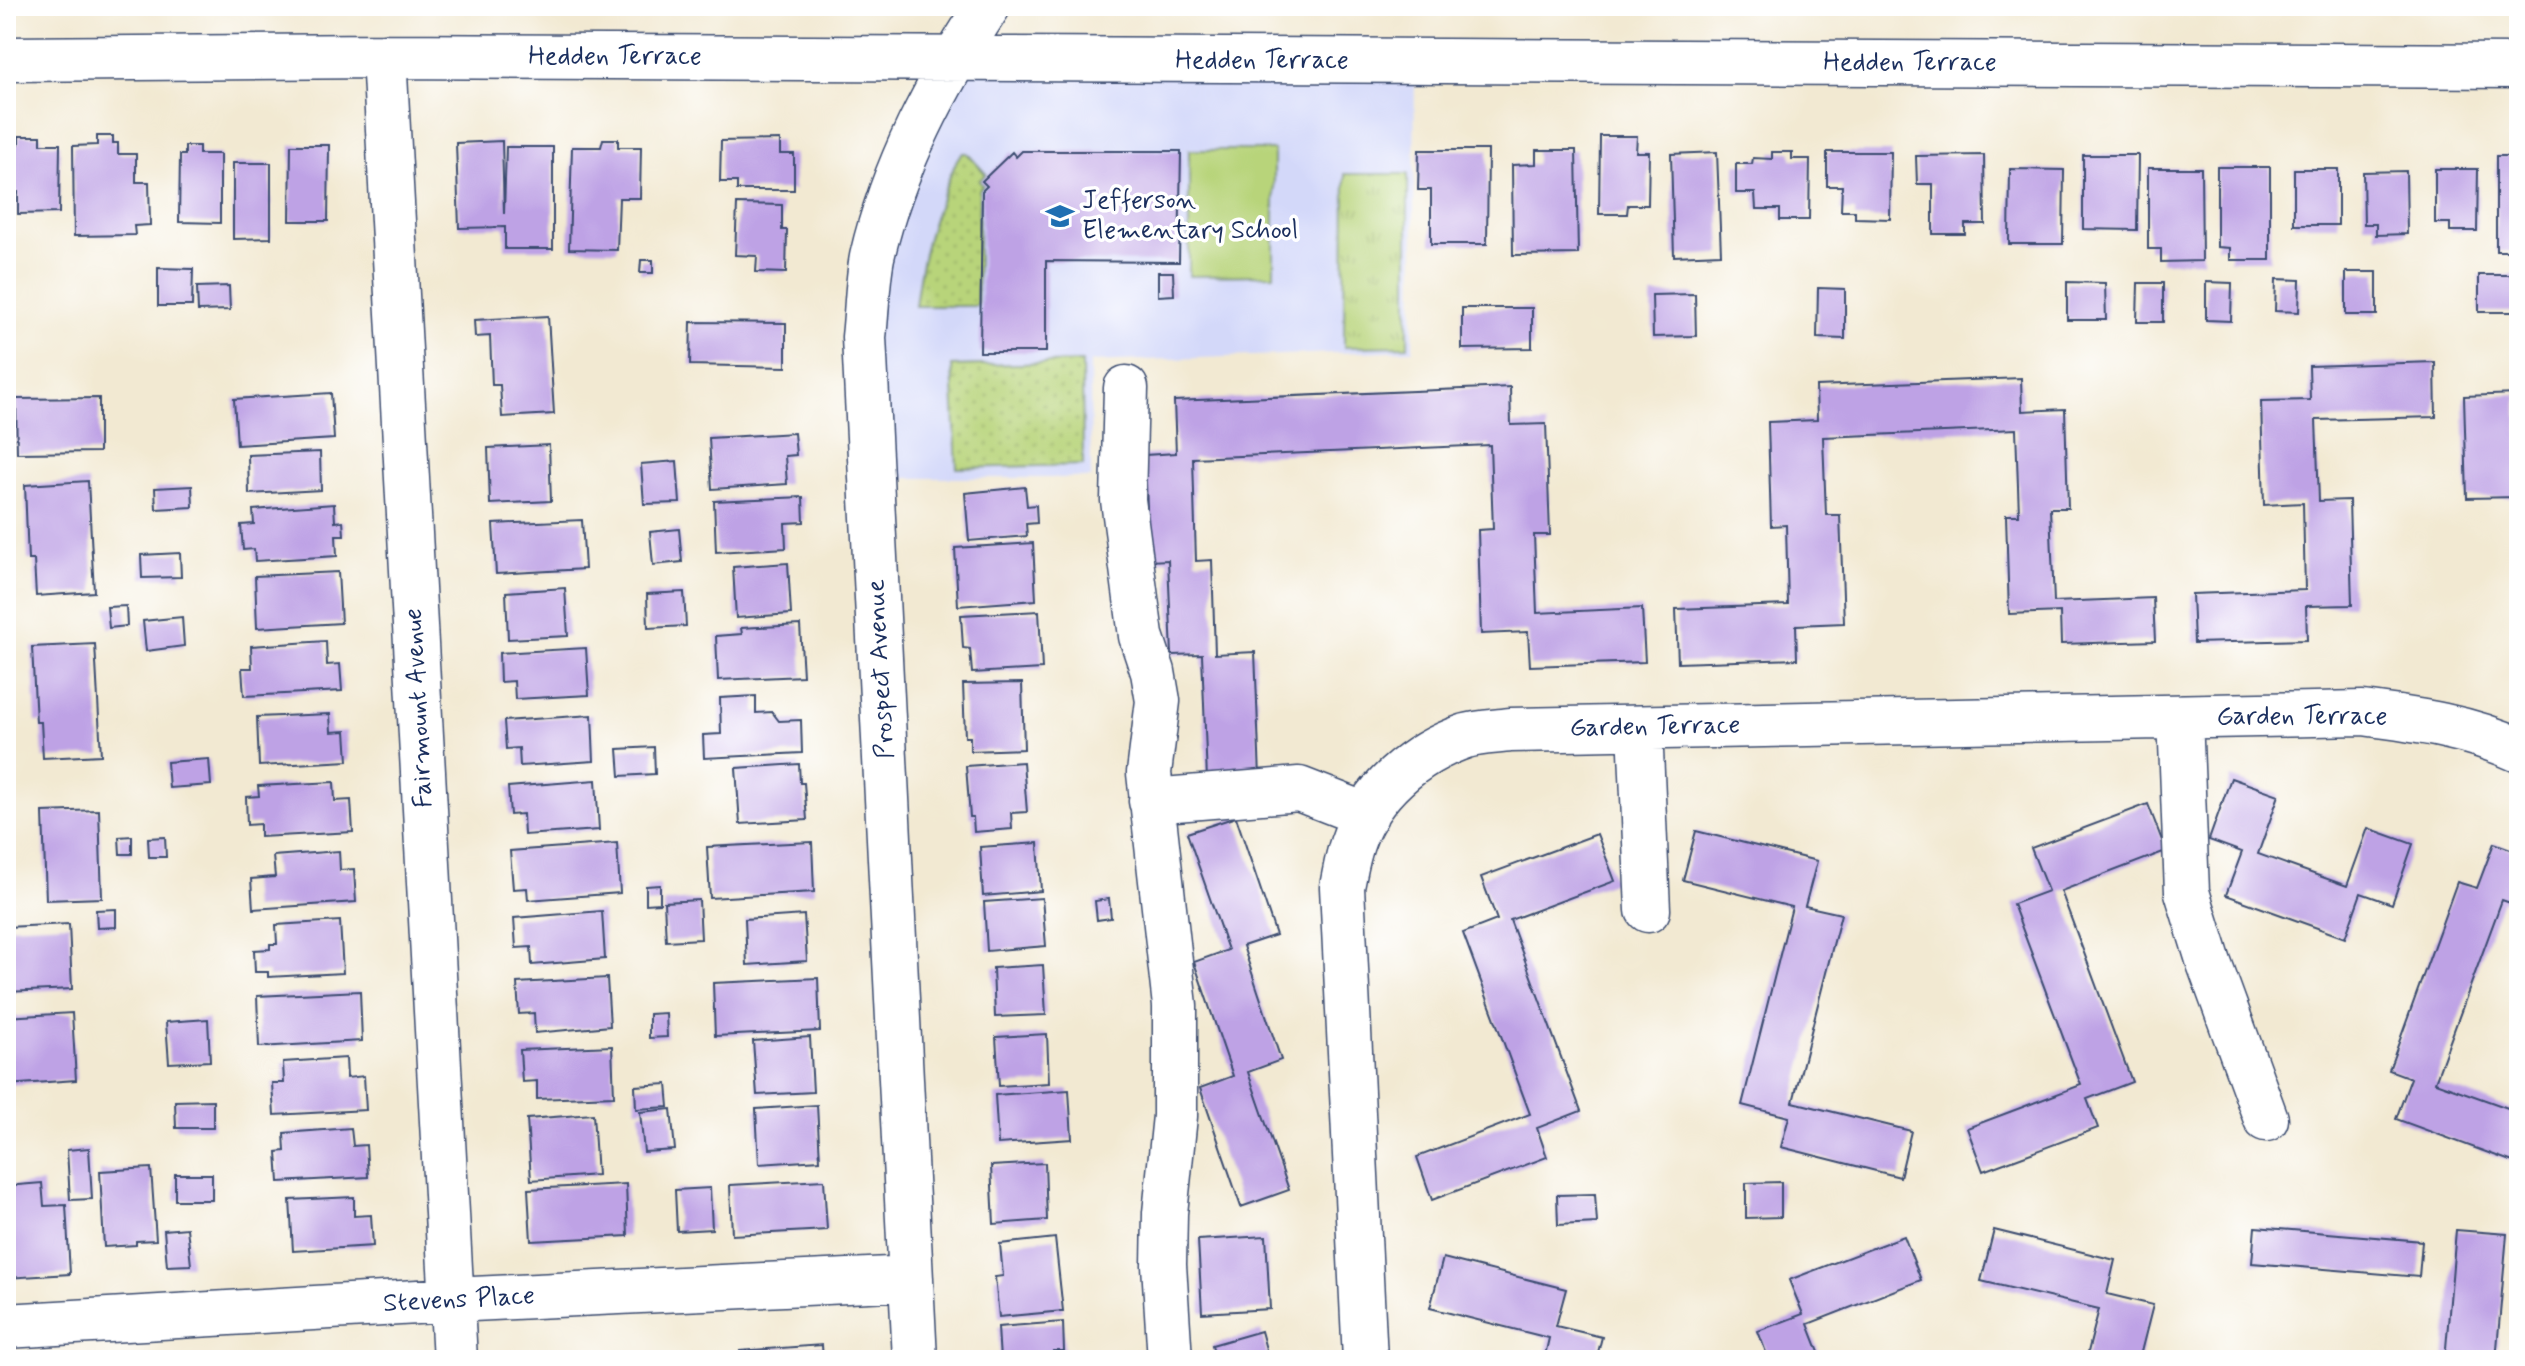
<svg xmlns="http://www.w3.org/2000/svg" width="2525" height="1366" font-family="Mynerve,sans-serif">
<defs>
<pattern id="grass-dots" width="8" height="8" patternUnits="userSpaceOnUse" patternTransform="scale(2)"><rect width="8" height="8" fill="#b8d47a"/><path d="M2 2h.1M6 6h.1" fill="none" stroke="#9eb66c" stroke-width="1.8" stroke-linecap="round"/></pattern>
<pattern id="park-tufts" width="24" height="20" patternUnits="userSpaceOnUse" patternTransform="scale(2)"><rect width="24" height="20" fill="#b8d47a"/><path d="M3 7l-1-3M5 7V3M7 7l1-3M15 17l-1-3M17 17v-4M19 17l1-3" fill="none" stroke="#9eb66c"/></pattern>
</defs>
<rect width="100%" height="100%" fill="#fff"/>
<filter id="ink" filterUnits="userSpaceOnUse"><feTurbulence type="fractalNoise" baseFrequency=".0125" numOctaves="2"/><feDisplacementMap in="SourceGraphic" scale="16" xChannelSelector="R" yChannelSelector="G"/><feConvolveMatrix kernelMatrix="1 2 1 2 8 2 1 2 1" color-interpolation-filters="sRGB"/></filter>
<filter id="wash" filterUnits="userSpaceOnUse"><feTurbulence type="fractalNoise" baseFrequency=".006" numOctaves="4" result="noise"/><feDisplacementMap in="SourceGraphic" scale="32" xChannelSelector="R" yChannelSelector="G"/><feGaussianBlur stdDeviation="1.8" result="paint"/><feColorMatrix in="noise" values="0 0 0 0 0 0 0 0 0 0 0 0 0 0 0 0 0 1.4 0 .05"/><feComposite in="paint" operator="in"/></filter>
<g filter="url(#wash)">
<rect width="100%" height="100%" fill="#f2e9d2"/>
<path fill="#d3d8f9" d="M953,59l462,2 -2,289 -323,12 1,116h-219l-8,-141z"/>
<path fill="url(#grass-dots)" stroke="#6a826c" stroke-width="2" d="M963,153h4l19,21 -7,7 4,4 -4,5 -2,116h-62c7,-58 19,-95 43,-148z
M1082,362l1,103 -126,3 -5,-102z"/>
<path fill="url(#park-tufts)" stroke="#6a826c" stroke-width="2" d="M1345,174h63v172l-64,1z"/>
<path fill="#b8d47a" stroke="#6a826c" stroke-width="2" d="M1189,150h85v125l-85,1z"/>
<g id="blocks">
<path fill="#bea2e5" d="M19,136h22v8h19l-1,69 -41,1v-22h-12v-48h13z
M97,136h16v7h5v11h18v28h13l1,43 -16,1 1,9 -61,1 -1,-90 24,-1z
M1600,136h37l-1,16h13l-1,53h-20l-1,9h-28z
M603,139h15v8h23l-1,51h-21l-2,52 -48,-1 3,-102h29z
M780,140v14h14v36h-57v-8h-17l1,-41z
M502,141l2,73 2,-67h47v102h-48v-22l-46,1 -3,-85z
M291,145h38l-1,76h-38z
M185,146h14v8h21v69l-41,-1 1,-67h5z
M1419,150h69l-1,94h-56v-54h-13z
M1536,150h40l2,104 -65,1 -1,-90 24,-1z
M1022,151h159l-2,111 -133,-1v91h-66l2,-161 5,-5 -5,-5 30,-29 4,5z
M1717,152l4,102 -47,2 -3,-102z
M1772,152h20v7h18l-1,61h-29v-11h-24l-1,-16h-19v-29h16l1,-6 19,1z
M1827,152h64l-1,67 -35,-1v-7h-14l1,-25h-15z
M1984,155l1,69h-20v10h-32v-50h-16l-1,-28z
M2083,155h55l-1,75 -54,-1z
M2496,156h23v95h-23z
M233,163h38v75l-38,1z
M2217,167h53v93h-40v-12l-13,-1z
M2148,168h53l1,93 -41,1v-13h-13z
M2010,169l54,1 -1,74h-54z
M2294,169h44v56h-44z
M2435,169h43l-1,62h-27v-8h-15z
M2406,171l1,63 -31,1v-11h-12l-1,-52z
M737,204l45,1v25h5l-1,43 -30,-1 1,-16 -22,-1z
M641,260h12v13h-13z
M158,268l35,1 -1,37h-34z
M1158,272h15l1,23 -16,1z
M2346,272h31v43h-31z
M2479,275h37v37h-37z
M2276,279l24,1 -1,32 -24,-1z
M2067,282l38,1 1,37h-39z
M2206,282l26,1 -1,38 -25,-1z
M2138,283h25v39h-26z
M229,286l1,24 -32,1 -1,-24z
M1818,288l27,1v50l-28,-1z
M1695,294l1,42 -43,1 -1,-42z
M1462,308h70v40l-70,1z
M548,316l6,98 -52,3 -2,-32h-8l-2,-49 -15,1 -1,-17z
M691,322l95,1v44l-96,-2z
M2435,362l1,55 -120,3 3,81 30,-1 3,105 -46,1 1,34 -113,3 -2,-49 113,-4 -2,-87 -39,2 -3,-104 49,-1 -1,-34z
M2021,378l1,33 43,-2 3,99h-18l4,94 99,-4 2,43 -94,3 -1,-32 -51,2 -3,-99h13l-3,-86 -193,8 3,78h14l4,108 -48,2 1,34 -119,4 -2,-54 112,-4 -2,-80 -15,1 -3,-104 49,-2 -1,-34z
M1510,387l1,38 35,-1 4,111h-16l3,78 105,-5 3,54 -115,4 -2,-34 -47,2 -3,-104 15,-1 -3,-84 -297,13 3,103 16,-1 3,94 40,-2 5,126 -53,2 -5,-126 -30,1 -4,-95 -19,1 -4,-106 31,-2 -2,-52z
M331,393l3,46 -97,6 -3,-46z
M2517,394l2,103 -52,1 -3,-102z
M99,398v54l-82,1 -1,-54z
M794,433l2,22 -11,1 2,28 -75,5 -3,-51z
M549,445l2,56 -61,3 -2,-56z
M320,452l1,38 -72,4 -1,-39z
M677,461l3,42 -36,1 -3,-40z
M88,481l6,111 -58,4 -2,-36h-6l-3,-75z
M192,486l1,21 -37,2 -1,-21z
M1025,487l2,19 9,-1 1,18 -11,1 1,12 -58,5 -4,-48z
M803,497l1,25 -19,1 1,25 -70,4 -2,-51z
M334,504l1,18 8,-1 1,14h-8l1,21 -82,5 -1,-12 -11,1 -2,-25 13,-1 -1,-14z
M582,520l3,49 -89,5 -3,-50z
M679,529l3,33 -29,3 -3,-33z
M1033,543l3,57 -78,6 -3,-58z
M180,553l1,24 -39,1 -1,-23z
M788,563l3,51 -55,4 -3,-51z
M338,572l3,51 -84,5 -2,-52z
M565,588l3,48 -60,3 -2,-47z
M684,592l2,34 -38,2 -1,-34z
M126,606l1,20 -18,2 -2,-21z
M1039,611l3,58 -70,4 -2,-24 -7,-1 -2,-33z
M182,617l2,29 -38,5 -3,-30z
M800,625l3,51 -85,4 -2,-44 26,-2 -1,-6z
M326,641l1,24 13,-1 2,27 -98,5 -2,-28h10l-1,-22z
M95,644l6,111 -58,3 -2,-36h-5l-4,-75z
M586,648l3,47 -74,4 -1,-18 -14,1 -1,-29z
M1022,683l2,66 -54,2v-14h-5l-2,-53z
M756,696v17l16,-1 7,9 22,-1 1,33 -98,5 -1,-23 18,-1 -1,-36z
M330,714l1,18 15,-1 2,30 -89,5 -2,-49z
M592,715l2,46 -74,5 -1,-18 -13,1 -2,-28z
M654,747l1,27 -35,2 -2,-27z
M209,759l2,26 -42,3 -2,-26z
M1023,762l4,50 -16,1 1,16 -38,3 -1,-15h-3l-4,-51z
M799,764l1,19h4l3,37 -67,4 -4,-56z
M2231,778l48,17 -21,59 89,32 21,-58 45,16 -21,60 -31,-11 -16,45 -119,-43 16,-43 -33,-12z
M596,780l3,50 -75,5 -1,-21 -13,1 -2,-28z
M334,782l1,19 16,-1 2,32 -93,5v-13l-13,1 -1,-28 13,-1 -1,-10z
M2148,804l18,47 -105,40 71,191 -45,17 11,29 -115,43 -16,-43 114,-43 -68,-181 35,-13 -17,-43z
M99,810l3,88 -56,2 -3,-88z
M1236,817l40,118 -33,11 38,114 -33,12 41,118 -48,17 -41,-119 33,-12 -39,-114 34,-12 -41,-117z
M1696,831l121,30 -12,45 36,8 -48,188 118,29 -11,46 -119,-30 8,-30 -47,-12 50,-198 -109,-27z
M1597,834l18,47 -105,39 71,191 -44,17 10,29 -115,43 -15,-43 113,-43 -67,-181 34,-13 -16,-43z
M132,836v18h-12l-1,-17z
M165,837l1,20h-17l-1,-19z
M812,842l2,50 -104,6 -3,-51z
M617,843l3,50 -92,7 -1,-12 -14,1 -3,-38z
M1038,843l3,48 -58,5 -3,-49z
M2494,843l25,9v54l-17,-6 -67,182 84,30v34l-6,16 -117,-43 15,-41 -22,-8 68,-188 20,6z
M339,851l1,19 14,-1 2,33 -103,7 -2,-30 24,-2 -2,-21z
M660,885v18l-14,1v-18z
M1042,898l4,48 -59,5 -3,-49z
M1109,899l2,19 -14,2 -2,-19z
M699,900l2,39 -35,2 -2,-39z
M116,909v18l-19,1 -1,-18z
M602,911l3,48 -73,6 -1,-18 -15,1 -2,-30z
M804,915l3,46 -60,4 -2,-46z
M340,921l3,52 -75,4v-5h-13l-1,-22 16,-1v-5h7l-1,-19z
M69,924l3,65 -66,3v-65z
M1043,965l3,50 -51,2 -2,-49z
M607,978l3,48 -75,7 -1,-20 -15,1 -2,-31z
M818,978l2,53 -105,5 -2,-53z
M360,991l2,50 -103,6 -2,-51z
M72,1013l4,67 -70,5v-68z
M666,1013l1,24 -18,1v-24z
M208,1019l2,42 -41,2 -3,-41z
M1047,1034l2,49 -50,3 -3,-49z
M810,1037l3,55 -56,3 -4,-54z
M612,1046l2,50 -77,3v-18l-15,1 -2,-32z
M346,1058l1,20 17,-2 2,34 -92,5 -2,-32h12l-1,-21z
M667,1084l2,23 -33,2 -1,-23z
M1069,1090l3,49 -74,5 -3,-49z
M213,1100v28h-37l-1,-27z
M817,1105l3,55 -61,4 -3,-55z
M671,1109l4,41 -31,2 -4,-40z
M593,1114l4,61 -66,5 -4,-61z
M351,1128l2,18 13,-1 2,32 -89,5 -2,-30 8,-1 -1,-18z
M89,1148l3,51 -22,1 -3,-50z
M1045,1163l2,57 -53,4 -3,-58z
M151,1168l5,72 -20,1v4l-32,2 -4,-76z
M175,1174h37v26h-37z
M824,1180l3,50 -95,5 -2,-50z
M1781,1182v35l-35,1v-35z
M42,1183l2,23 22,-1 4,69 -64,4v-92z
M626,1184l2,52 -97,5 -3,-52z
M710,1188l2,41 -35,2 -2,-41z
M1595,1194l2,29 -39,2 -1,-30z
M354,1197v19l17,-1 2,31 -80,5 -3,-51z
M2255,1227l167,14 -3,36 -167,-14z
M187,1228l4,37 -24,1 -3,-36z
M1994,1230l121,30 -8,34 46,11 -14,55h-53l13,-51 -118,-28z
M2456,1230l51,4 -11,126h-51z
M1266,1236l4,73 -68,4 -4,-73z
M1904,1236l17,44 -113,44 14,36h-53l-11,-29 45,-17 -14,-34z
M1055,1238l8,73 -64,6 -4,-40 8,-1 -3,-32z
M1443,1258l123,31 -10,37 46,11 -6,23h-52l5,-22 -119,-30z
M1063,1322l1,29h-11l1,9h-54l-2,-33z
M1261,1331l8,29h-53l-4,-15z
M822,1345l1,15h-82l-1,-9z"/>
</g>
</g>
<g filter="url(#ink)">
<use href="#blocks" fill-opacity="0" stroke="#3b4b6f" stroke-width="2"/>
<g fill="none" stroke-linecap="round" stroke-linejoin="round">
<defs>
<path id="minor" d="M384,56l71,1304
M6,59l378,-3 2135,10
M1126,388l-3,112 18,136 12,36 5,29 -9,72 26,233v110l-10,97 -1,52 6,95
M2180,717l7,175 22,71 57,156
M1640,728l8,182
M1151,801l148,-12 67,26
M6,1326l446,-26 459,-22
M915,1360l-51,-1023c3,-26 3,-54 8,-80 21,-91 65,-173 116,-251
M1365,1360l-23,-473c3,-14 5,-29 10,-43 17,-52 63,-91 114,-108 14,-4 30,-4 44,-6l853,-17c54,7 106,14 156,37"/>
</defs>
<use href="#minor" stroke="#3b4b6f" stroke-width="47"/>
<use href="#minor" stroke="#fff" stroke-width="44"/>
</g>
</g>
<defs>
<symbol id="school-bare" viewBox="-9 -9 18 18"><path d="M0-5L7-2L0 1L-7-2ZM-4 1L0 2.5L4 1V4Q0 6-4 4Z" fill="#1f6fb2" stroke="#fff" stroke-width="2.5" paint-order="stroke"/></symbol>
</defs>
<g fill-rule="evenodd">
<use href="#school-bare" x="1040" y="196" width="40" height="40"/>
</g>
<g text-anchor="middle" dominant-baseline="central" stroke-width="7" stroke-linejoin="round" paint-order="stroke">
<g font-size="26" fill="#1b2f5e" stroke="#fff">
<text x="615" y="57">Hedden Terrace</text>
<text x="1262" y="61">Hedden Terrace</text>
<text x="1910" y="63">Hedden Terrace</text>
<text transform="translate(881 669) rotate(-93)">Prospect Avenue</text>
<text transform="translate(419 708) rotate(-93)">Fairmount Avenue</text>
<text x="2302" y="717">Garden Terrace</text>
<text transform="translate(1655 727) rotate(-1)">Garden Terrace</text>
<text transform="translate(459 1300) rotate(-3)">Stevens Place</text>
</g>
<g font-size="26" fill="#1b2f5e" stroke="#fff" text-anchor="start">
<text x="1082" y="201">Jefferson<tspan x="1082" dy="30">Elementary School</tspan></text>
</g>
</g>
<rect width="2525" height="1366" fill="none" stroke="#fff" stroke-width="32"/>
</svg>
